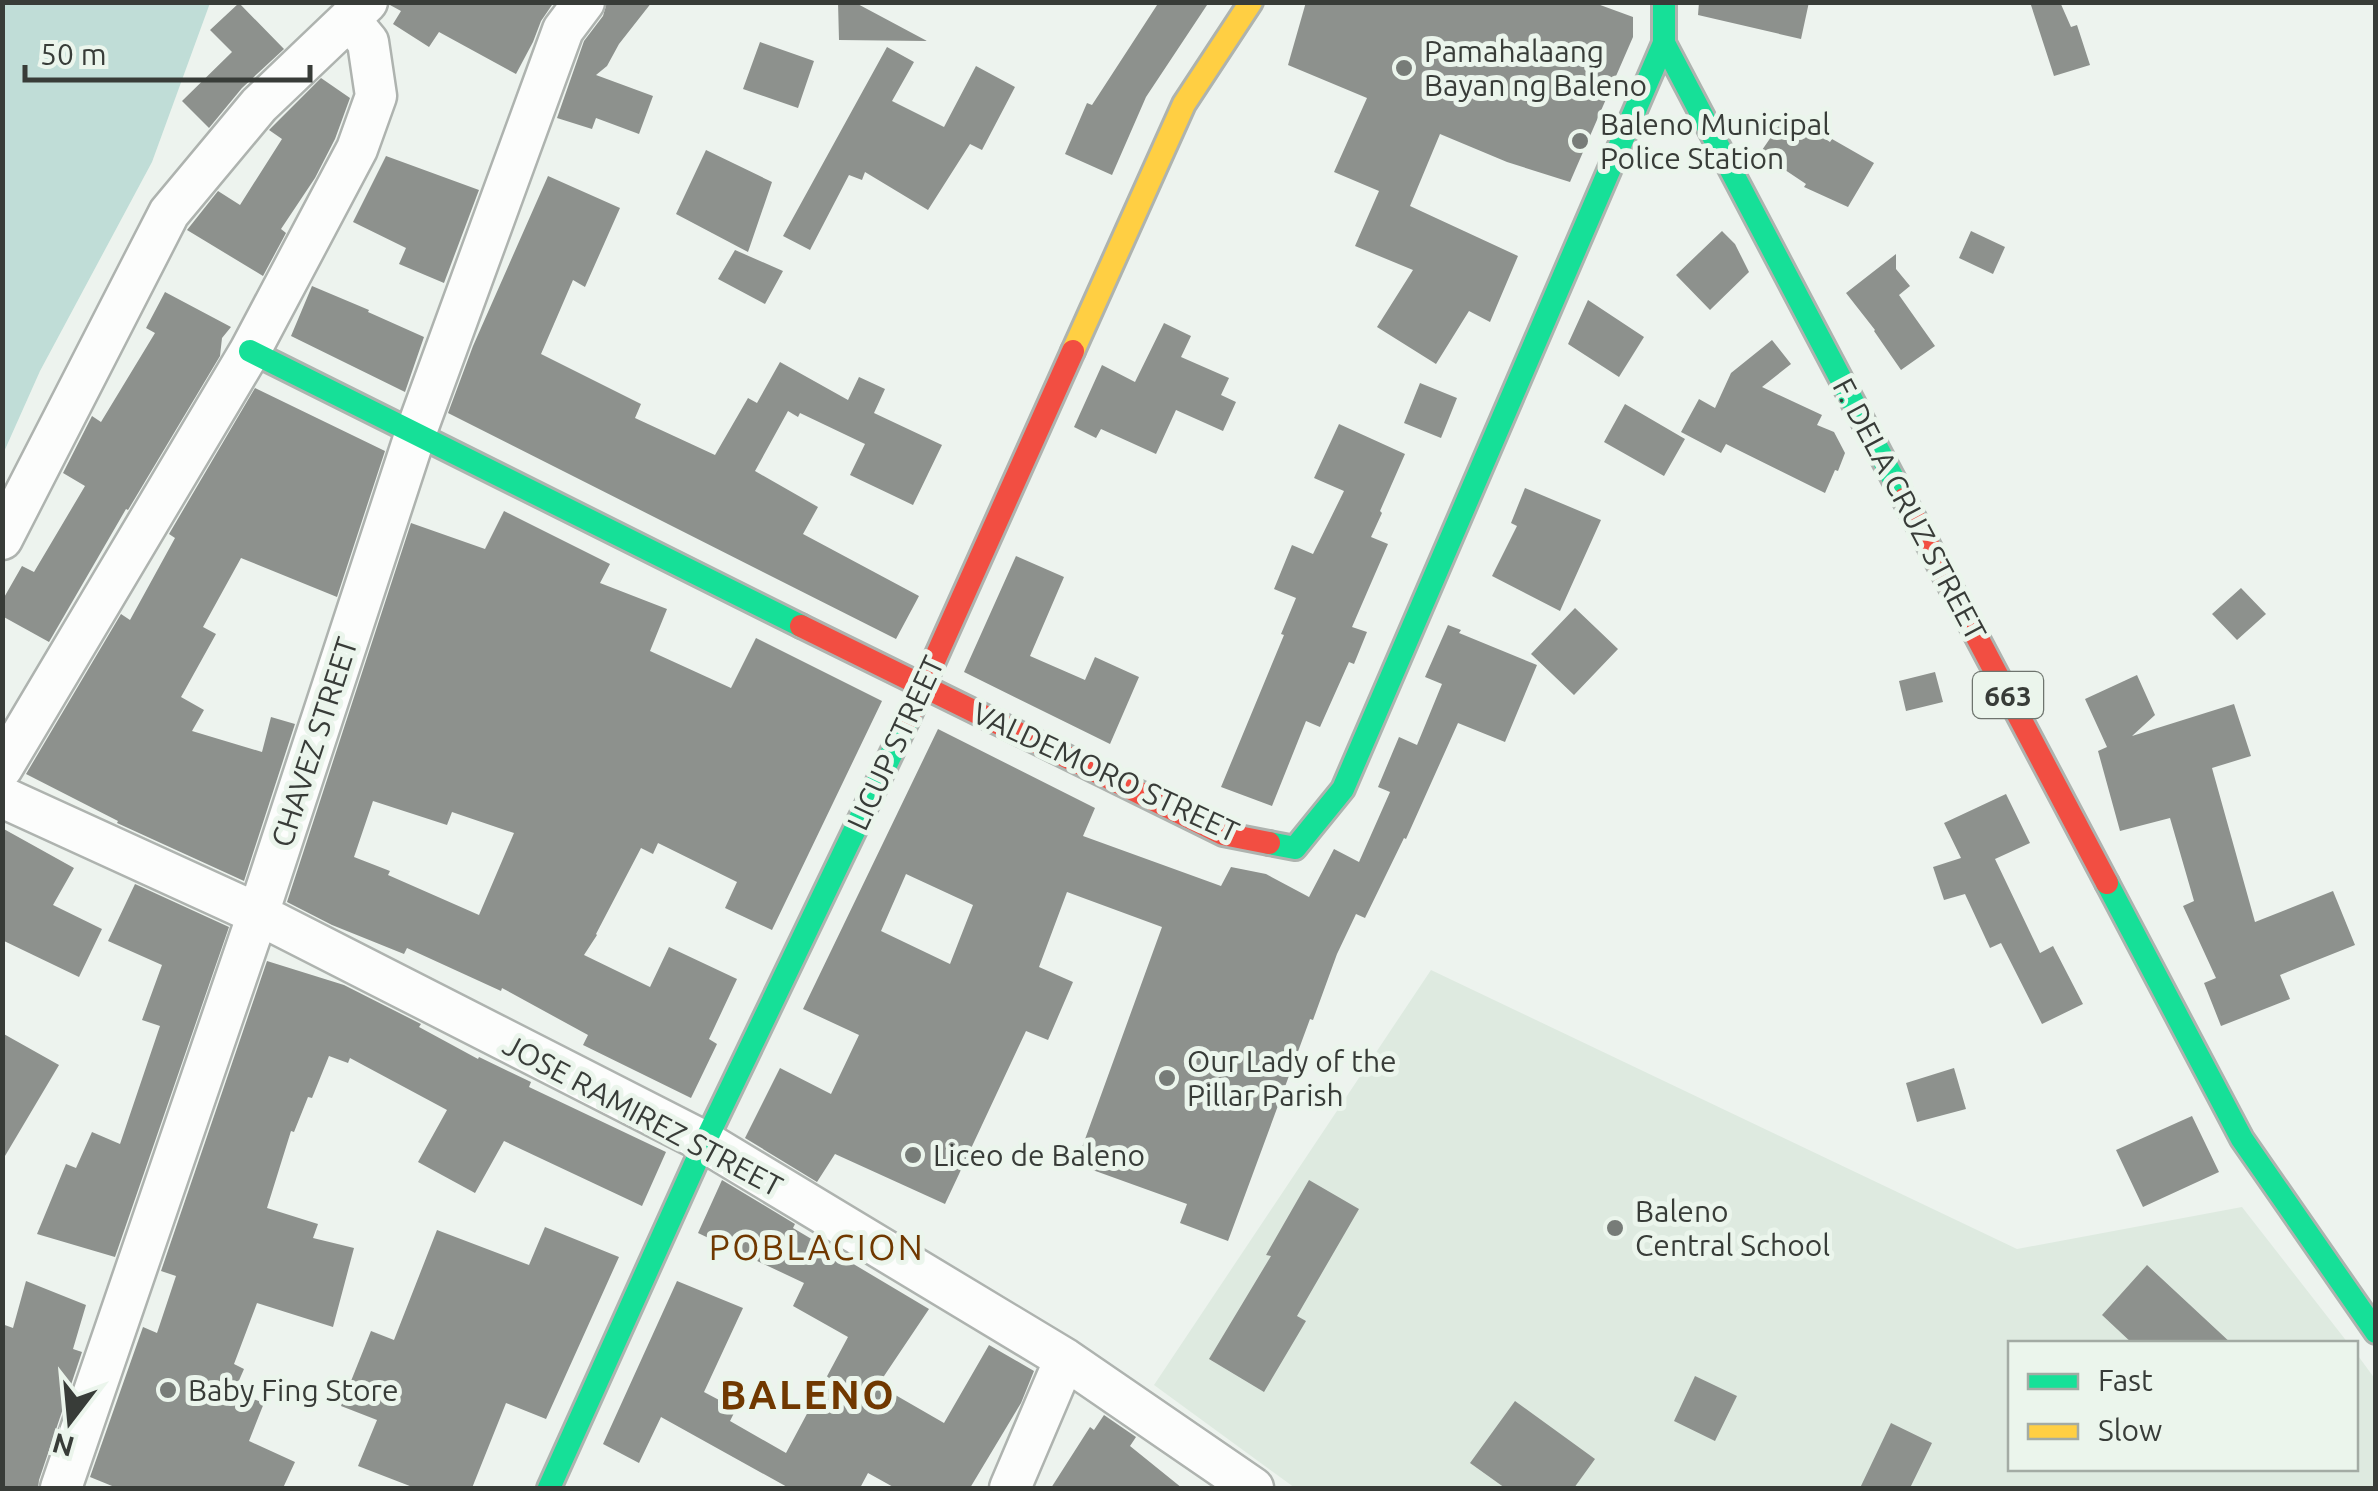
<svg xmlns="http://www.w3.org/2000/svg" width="2378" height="1491" font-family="Ubuntu,sans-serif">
<rect width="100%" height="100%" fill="#edf3ee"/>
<path fill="#deeae0" d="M1431,970l586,279 225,-42 106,136 -338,1v124h346v-115l19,26v109h-1080l-141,-103z"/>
<path fill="#c0ddd7" d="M3,2l207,1 -58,159 -112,209 -37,83z"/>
<path fill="#8d918d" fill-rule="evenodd" d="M390,2h164l-13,19 -8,21 -17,32 -77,-42 -10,15 -36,-23 8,-13 -11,-6z
M607,2h45l-33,42 -12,22 -11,9 57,21 -14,38 -43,-16 -4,11 -35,-11 27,-77 19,-25z
M838,2h16l73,39 -88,-1z
M1159,2h50l-63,95 -34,78 -47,-21 22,-51 5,2z
M1306,2h286l41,15v20l-63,145 -63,-20 -67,-28 -30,72 108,50 -28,66 -21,-11 -33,53 -59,-37 36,-57 -58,-24 24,-55 -45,-19 33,-74 -79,-33z
M1699,2h110l-8,37 -103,-24z
M2030,2h30l11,25 6,-2 13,40 -36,11z
M239,3l45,46 -42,39 -33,40 -27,-27 50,-49 -22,-22z
M760,42l54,19 -16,47 -55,-19z
M887,47l27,15 -22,39 52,26 32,-61 39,21 -33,63 -12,-6 -42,66 -63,-38 -3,8 -13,-5 -39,75 -27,-14z
M321,78l29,20 -15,41 -20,39 -34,51 5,4 -23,43 -76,-46 31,-39 22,14 42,-66 -13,-9z
M1787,114l43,28 2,-3 42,24 -26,44 -44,-20 2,-3 -46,-31z
M706,150l66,32 -24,70 -72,-38z
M386,156l93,34 -35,93 -45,-19 7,-16 -53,-26z
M548,176l72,32 -35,79 -12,-7 -32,74 100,50 -6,14 80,37 33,-57 9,5 23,-41 68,38 11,-23 26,12 -11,24 68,32 -29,60 -63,-30 15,-31 -65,-31 -2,4 -10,-6 -33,60 63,36 -15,27 116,62 -23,43 -448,-226 25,-67z
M1722,231l13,13 14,28 -39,38 -34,-35z
M1971,231l34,16 -12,27 -34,-16z
M735,250l48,21 -18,33 -47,-25z
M1896,254v15l14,17 -11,9 36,51 -34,24 -27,-39 1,-1 -29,-37z
M312,286l57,24 -1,2 56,25 -19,55 -114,-56z
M165,292l66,35 -9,11 -2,18 -92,154 -2,-1 -77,133 -47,-26v-15l20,-35 12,6 51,-86 -22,-13 29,-57 9,6 54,-89 -9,-5z
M1588,300l56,37 -25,40 -51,-33z
M1164,323l27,13 -10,21 48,21 -8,17 15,7 -13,29 -47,-21 -20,44 -55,-25 -5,9 -22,-11 28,-62 33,17z
M1772,340l19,24 -29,23 60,28 -5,10 17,7 11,21 -7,18 -3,-1 -10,23 -99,-49 -5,9 -40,-21 18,-33 16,9 16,-35z
M1420,383l37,15 -16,40 -37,-15z
M255,388l130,63 -48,146 -96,-39 -38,69 13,7 -35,63 23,13 -12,21 70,21 9,-35 24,7 -51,157 -127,-58 1,-2 -92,-47 95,-160 9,6 45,-82 -6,-4z
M1625,404l60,35 -21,37 -60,-34z
M1339,424l66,30 -25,57 2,2 -11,24 17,7 -36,83 15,5 -13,32 -5,-2 -29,65 -14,-6 -34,85 -51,-19 63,-152 -3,-1 15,-36 -22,-9 18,-44 21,9 31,-63 -30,-13z
M1525,488l76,32 -41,91 -68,-35 25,-50 -6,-3z
M504,511l106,53 -10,19 67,26 -17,42 81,37 25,-50 126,63 -110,229 -47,-22 12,-26 -79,-39 -5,11 -12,-6 -45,86 1,1 -13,20 66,32 19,-40 68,32 -28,60 8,5 -26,54 -108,-53 5,-10 -86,-47 -1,3 -94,-43 -3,6 -72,-29 -45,-23 124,-379 74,26zM373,801l74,24 5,-13 62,21 -35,82 -91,-40 2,-4 -36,-14z
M1016,556l48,21 -34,79 55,24 10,-23 44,20 -29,67 -146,-72z
M2241,588l25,26 -29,26 -25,-26z
M1575,608l43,41 -44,46 -43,-41z
M1448,625l13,5 -2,3 78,32 -32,77 -47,-19 -52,116 -2,-1 -39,80 -9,-4 -19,40 -24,66 -3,-1 -82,222 -48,-18 7,-19 -111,-40 86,-237 -95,-35 -28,75 34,15 -25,58 -22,-9 -81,173 -110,-50 -18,28 -72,-44 35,-70 51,26 28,-59 -56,-26 135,-280 157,79 -12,28 138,50 10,-19 35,7 43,23 25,-48 25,13 31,-70 -12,-5 21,-50 18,8 25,-61 -17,-7zM906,874l67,31 -23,59 -69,-33z
M1935,672l8,30 -37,9 -7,-30z
M2137,675l18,40 -23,21 102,-32 17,52 -39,12 43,154 78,-31 22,54 -75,30 10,24 -69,27 -17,-43 12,-5 -33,-72 11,-5 -24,-83 -50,13 -22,-80 9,-4 -22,-48z
M2006,794l24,49 -35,16 45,94 13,-7 30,58 -41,20 -41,-81 -11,5 -25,-54 -21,6 -11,-33 28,-9 -17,-35z
M2,828l72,40 -21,37 49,24 -23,48 -77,-37z
M135,884l94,43 -114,330 -78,-23 29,-70 10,4 16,-36 28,12 40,-118 -18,-6 20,-55 -54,-24z
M267,961l77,24 77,39 -2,3 59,32 1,-2 52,25 -2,5 137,65 -24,54 -138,-65 -29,52 -57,-31 29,-52 -97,-52 -2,5 -19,-7 -17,42 -4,-1 -14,35 -3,-1 -24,77 51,16 -5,14 41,10 -21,79 -76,-24 -23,61 10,5 -10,23 30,11 -15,38 46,21 -12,26h-166l-27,-11 53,-150 14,6 19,-57 -15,-5z
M2,1033l57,32 -57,96z
M1954,1068l12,41 -49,13 -11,-39z
M2192,1116l27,56 -76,35 -27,-57z
M722,1180l73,44 -2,4 136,81 -51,76 66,38 45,-78 45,26 -13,32 -51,85h-75l-27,-15 -8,15h-71l-128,-71 -22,46 -36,-19 74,-163 66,27 -39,84 32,17 -6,12 56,32 62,-116 -55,-31 11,-23 -106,-50z
M1309,1180l50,29 -62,107 9,5 -42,71 -55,-33 62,-103 -5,-1z
M545,1227l74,30 -73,162 -40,-16 -34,85h-57l-57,-22 19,-46 -36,-14 30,-75 23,9 43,-110 92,35z
M2147,1265l85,79h-99l-31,-29z
M26,1281l60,24 -13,44 9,3 -43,128 -1,8h-36v-164l11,4z
M1695,1376l42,20 -22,45 -41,-20z
M1515,1401l80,58 -21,29h-69l-35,-25z
M1104,1415l32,22 -6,9 52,42h-131l39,-61 4,3z
M1891,1423l41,20 -22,45h-50z"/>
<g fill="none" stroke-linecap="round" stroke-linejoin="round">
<defs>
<path id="street" d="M2,539l167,-326 90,-108 108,-103
M2,768l248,-417 107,-202 19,-53 -8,-54 -19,-23
M2,797l256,117 447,228 360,217 188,129
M61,1488l197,-574 158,-482 147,-402 21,-28
M1010,1488l55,-129"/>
<path id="fast" d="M1664,2v41l240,456
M250,351l551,275
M1269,843l26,5 48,-59 321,-746
M2107,883l135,256 134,193
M549,1488l156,-346 203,-423"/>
<path id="slow" d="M1073,351l111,-247 67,-102"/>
<path id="jam" d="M1904,499l203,384
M801,626l422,208 46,9
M908,719l165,-368"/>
</defs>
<use href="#street" stroke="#aeb3af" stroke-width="45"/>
<use href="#fast" stroke="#aeb3af" stroke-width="28"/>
<use href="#slow" stroke="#aeb3af" stroke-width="28"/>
<use href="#jam" stroke="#aeb3af" stroke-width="28"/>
<use href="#street" stroke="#fcfdfc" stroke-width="40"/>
<use href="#fast" stroke="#16e098" stroke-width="22"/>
<use href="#slow" stroke="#ffcf43" stroke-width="22"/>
<use href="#jam" stroke="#f24e42" stroke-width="22"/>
</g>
<g fill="#777c78" stroke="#ebf5ec" stroke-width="4">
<circle cx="1404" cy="68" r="10"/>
<circle cx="1580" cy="141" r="10"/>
<circle cx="1167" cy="1078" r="10"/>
<circle cx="913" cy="1155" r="10"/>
<circle cx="1615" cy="1228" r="10"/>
<circle cx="168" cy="1390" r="10"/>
</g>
<g text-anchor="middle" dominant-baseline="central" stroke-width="10" stroke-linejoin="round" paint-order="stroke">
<rect fill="#ebf5ec" stroke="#6e746e" stroke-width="2.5" x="1973" y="672" width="70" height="46" rx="8"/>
<g font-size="28" font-weight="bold" fill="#383c38">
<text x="2008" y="695">663</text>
</g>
<g font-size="30" fill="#383c38" stroke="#ebf5ec" text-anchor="start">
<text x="1424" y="51">Pamahalaang<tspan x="1424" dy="34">Bayan ng Baleno</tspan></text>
<text x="1600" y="124">Baleno Municipal<tspan x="1600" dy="34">Police Station</tspan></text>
<text x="1187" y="1061">Our Lady of the<tspan x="1187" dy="34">Pillar Parish</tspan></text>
<text x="933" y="1155">Liceo de Baleno</text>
<text x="1635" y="1211">Baleno<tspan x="1635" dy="34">Central School</tspan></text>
<text x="188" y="1390">Baby Fing Store</text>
</g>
<g font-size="30" fill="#383c38" stroke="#ebf5ec">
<text transform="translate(1910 509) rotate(62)">F. DELA CRUZ STREET</text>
<text transform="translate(314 742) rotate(-72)">CHAVEZ STREET</text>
<text transform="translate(895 743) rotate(-65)">LICUP STREET</text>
<text transform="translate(1106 772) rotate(25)">VALDEMORO STREET</text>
<text transform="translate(643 1115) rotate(28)">JOSE RAMIREZ STREET</text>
</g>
<g font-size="35" letter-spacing="2.5" fill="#703800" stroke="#ebf5ec">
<text x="817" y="1247">POBLACION</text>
</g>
<g font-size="40" font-weight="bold" letter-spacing="2.5" fill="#703800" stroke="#ebf5ec">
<text x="808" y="1394">BALENO</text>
</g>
</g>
<rect width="2378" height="1491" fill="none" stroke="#383c38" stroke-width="10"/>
<rect x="2008" y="1341" width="350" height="130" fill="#ebf5ec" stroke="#a3aba4" stroke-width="2.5"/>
<rect x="2028" y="1374" width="50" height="15" fill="#16e098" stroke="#a3aba4" stroke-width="2.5"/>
<text x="2098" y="1391" font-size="30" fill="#383c38">Fast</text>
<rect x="2028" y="1424" width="50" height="15" fill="#ffcf43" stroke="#a3aba4" stroke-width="2.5"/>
<text x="2098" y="1441" font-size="30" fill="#383c38">Slow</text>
<g transform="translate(70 1421) rotate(196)" stroke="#ebf5ec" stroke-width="8" paint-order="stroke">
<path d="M0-8L18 38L0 25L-18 38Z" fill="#383c38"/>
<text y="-15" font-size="28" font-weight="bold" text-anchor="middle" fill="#383c38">N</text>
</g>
<path d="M25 65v15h285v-15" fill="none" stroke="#383c38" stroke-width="5"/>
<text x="40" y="65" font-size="30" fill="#383c38" stroke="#ebf5ec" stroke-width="8" paint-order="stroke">50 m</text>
</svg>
